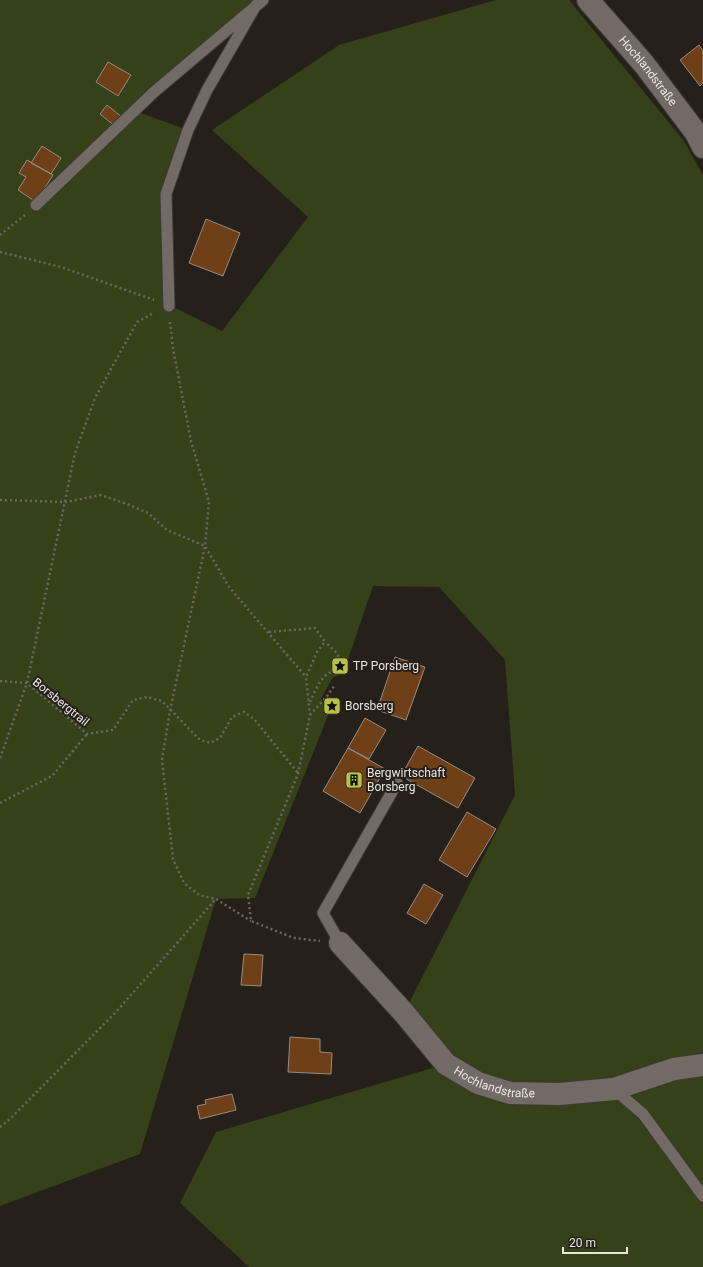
<svg xmlns="http://www.w3.org/2000/svg" width="703" height="1267" font-family="Roboto,sans-serif">
  <rect width="100%" height="100%" fill="#26201b"/>
  <path fill="#344119" d="M 0,0 L 262,0 L 132,110 L 188,130 L 166,194 L 169,305 L 222,331 L 308,217 L 212,130 L 339,45 L 496,0 L 569,0 L 684,141 L 703,175 L 703,1267 L 249,1267 L 180,1203 L 216,1132 L 446,1064 L 404,1013 L 515,795 L 505,660 L 439,587 L 373,586 L 343,674 L 333,677 L 321,699 L 329,713 L 255,898 L 216,899 L 140,1154 L 0,1206 Z"/>
  <path fill="#6f4017" stroke="#948c86" d="M 699,45 L 703,51 L 703,83 L 700,86 L 680,60 Z
    M 108,62 L 131,75 L 118,96 L 96,82 Z
    M 107,105 L 123,118 L 116,127 L 100,114 Z
    M 42,146 L 61,158 L 51,174 L 31,163 Z
    M 27,160 L 53,175 L 36,202 L 18,190 L 26,177 L 19,173 Z
    M 206,219 L 240,233 L 223,276 L 189,263 Z
    M 395,657 L 425,667 L 406,720 L 377,710 Z
    M 365,718 L 386,730 L 369,759 L 348,748 Z
    M 418,746 L 475,778 L 458,808 L 401,776 Z
    M 348,748 L 385,769 L 360,813 L 323,791 Z
    M 467,812 L 496,829 L 467,877 L 439,860 Z
    M 424,884 L 443,895 L 426,924 L 407,913 Z
    M 244,954 L 263,955 L 261,986 L 241,985 Z
    M 290,1037 L 320,1039 L 320,1052 L 332,1053 L 331,1074 L 288,1072 Z
    M 232,1094 L 236,1110 L 200,1119 L 197,1106 L 206,1104 L 205,1100 Z"/>
  <g fill="none" stroke-linecap="round" stroke-linejoin="round">
    <defs>
      <path id="service" d="M 36,205 L 154,92 L 263,0
        M 169,306 L 166,194 L 188,130 L 207,90 L 256,5
        M 340,943 L 323,913 L 397,783
        M 614,1089 L 643,1114 L 703,1196"/>
      <g id="minor">
        <path id="s1" d="M 340,943 L 404,1013 L 446,1064 L 478,1083 L 510,1093 L 559,1094 L 614,1089 L 674,1069 L 703,1065"/>
      </g>
      <g id="tertiary">
        <path id="s2" d="M 588,0 L 644,64 L 696,133 L 703,147"/>
      </g>
    </defs>
    <use href="#service" stroke="#3f3a36" stroke-width="13"/>
    <use href="#minor" stroke="#3f3a36" stroke-width="24"/>
    <use href="#tertiary" stroke="#3f3a36" stroke-width="24"/>
    <path stroke="#6c6762" stroke-width="2.5" stroke-dasharray="2 3" stroke-linecap="butt" d="M 0,235 L 25,215
      M 0,252 L 61,267 L 154,300
      M 170,322 L 173,349 L 191,441 L 209,502 L 205,546 L 170,711 L 162,760 L 173,859 L 184,883 L 199,895 L 216,899 L 251,921
      M 0,500 L 66,502 L 101,495 L 127,504 L 148,513 L 167,530 L 205,546 L 229,587 L 306,677
      M 269,632 L 315,628 L 325,642 L 317,652 L 306,677 L 310,715 L 298,774 L 248,895 L 251,921 L 294,938 L 320,941
      M 0,681 L 27,683 L 87,734 L 113,730 L 133,700 L 147,697 L 162,701 L 200,740 L 210,743 L 220,738 L 232,717 L 244,712 L 254,719 L 298,773
      M 310,702 C 317,687 323,669 342,670 L 345,667 L 335,651 L 325,642
      M 310,715 L 328,695 L 334,686
      M 0,758 L 27,683 L 75,453 L 95,398 L 137,322 L 154,313
      M 0,803 L 52,776 L 87,734
      M 0,1127 L 10,1119 L 115,1013 L 215,900"/>
    <use href="#service" stroke="#726b65" stroke-width="11"/>
    <use href="#minor" stroke="#726b65" stroke-width="22"/>
    <use href="#tertiary" stroke="#726b65" stroke-width="22"/>
  </g>
  <defs>
    <symbol id="sight-square" viewBox="-11 -11 22 22"><rect x="-9" y="-9" width="18" height="18" rx="4" fill="#b7c147" stroke="#26201b"/><path d="M0-6L1.8-2.2L6-1.7L2.9 1.2L3.7 5.4L0 3.3L-3.7 5.4L-2.9 1.2L-6-1.7L-1.8-2.2Z" fill="#111"/></symbol>
    <symbol id="building-square" viewBox="-11 -11 22 22"><rect x="-9" y="-9" width="18" height="18" rx="4" fill="#b7c147" stroke="#26201b"/><path d="M-4-6H4V6H1V3H-1V6H-4ZM-2.5-4.3h1.7v1.8h-1.7ZM.8-4.3h1.7v1.8H.8ZM-2.5-1h1.7V.8h-1.7ZM.8-1h1.7V.8H.8Z" fill="#111"/></symbol>
  </defs>
  <g fill-rule="evenodd">
    <use href="#sight-square" x="330" y="656" width="20" height="20"/>
    <use href="#sight-square" x="322" y="696" width="20" height="20"/>
    <use href="#building-square" x="344" y="770" width="20" height="20"/>
  </g>
  <g text-anchor="middle" stroke-width="4" stroke-linejoin="round" paint-order="stroke">
    <g font-size="12" fill="#e9e5e1" stroke="#26201b">
      <text dy="4" stroke="none"><textPath href="#s2" startOffset="93">Hochlandstraße</textPath></text>
      <text transform="translate(61 702) rotate(39)" y="4">Borsbergtrail</text>
      <text dy="4" stroke="none"><textPath href="#s1" startOffset="214">Hochlandstraße</textPath></text>
    </g>
    <g font-size="12" fill="#e9e5e1" stroke="#26201b" text-anchor="start">
      <text x="353" y="670">TP Porsberg</text>
      <text x="345" y="710">Borsberg</text>
      <text x="367" y="777">Bergwirtschaft<tspan x="367" dy="14">Borsberg</tspan></text>
    </g>
  </g>
  <path d="M563 1247v6h64v-6" fill="none" stroke="#e9e5e1" stroke-width="2"/>
  <text x="569" y="1247" font-size="12" fill="#e9e5e1" stroke="#26201b" stroke-width="3" paint-order="stroke">20 m</text>
</svg>
